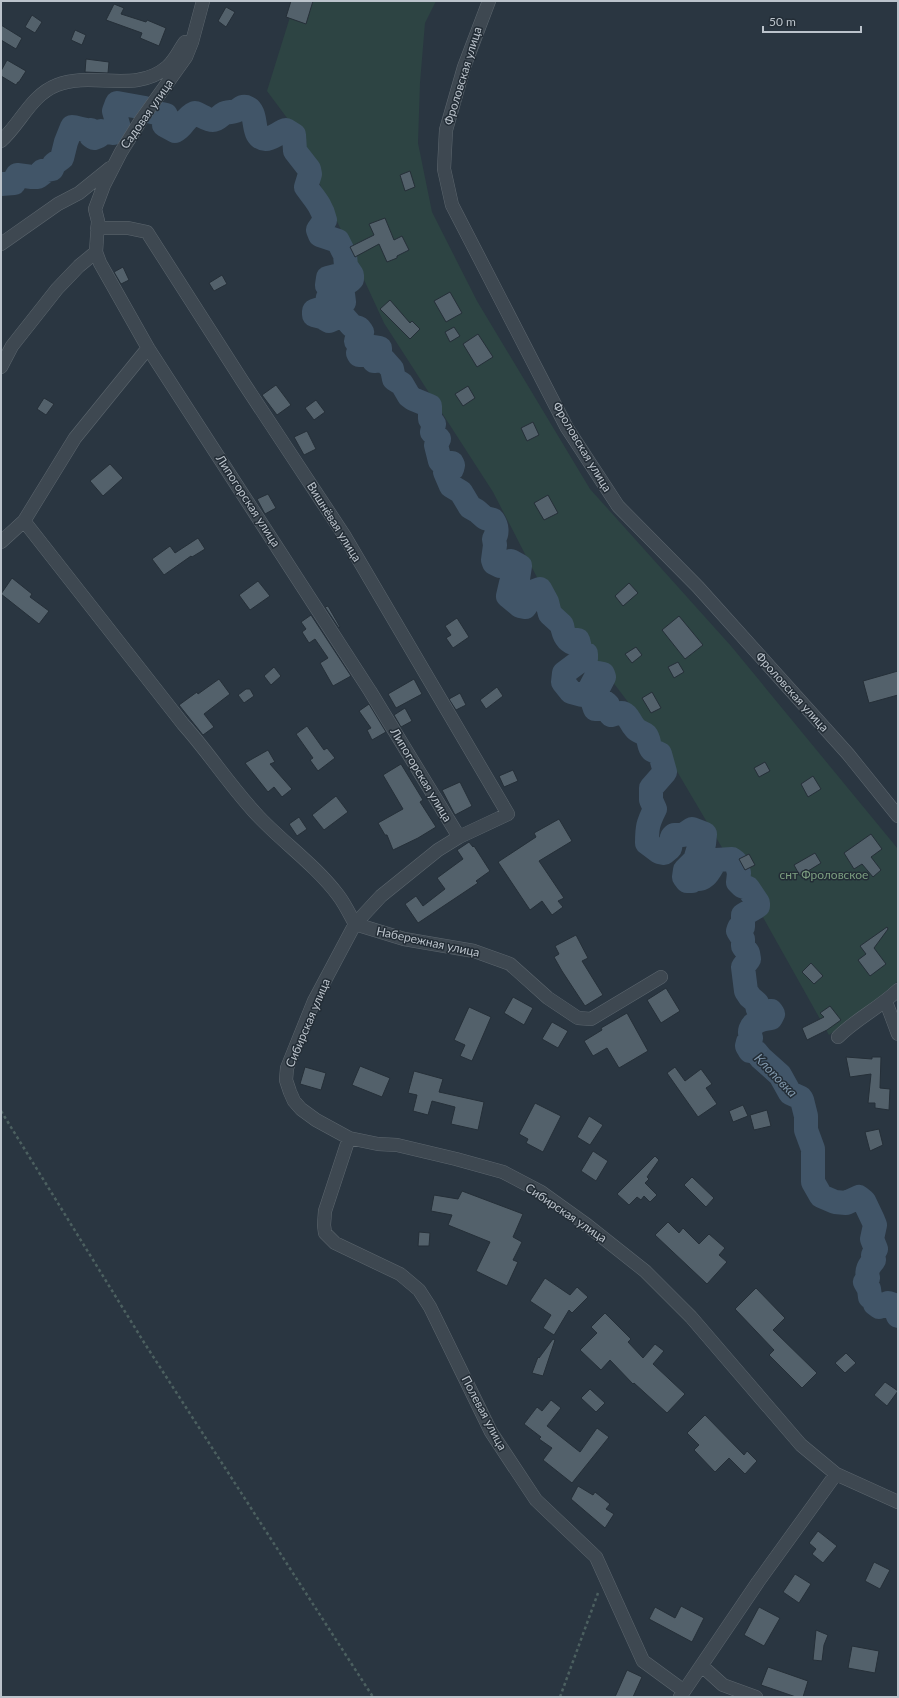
<svg xmlns="http://www.w3.org/2000/svg" width="899" height="1698" font-family="Lato,sans-serif">
  <rect width="100%" height="100%" fill="#2a3641"/>
  <path fill="#2d4443" d="M 295,1 L 436,1 L 425,23 L 420,83 L 418,143 L 432,212 L 477,301 L 590,489 L 731,646 L 898,849 L 898,981 L 881,996 L 829,1035 L 760,912 L 665,751 L 544,591 L 493,492 L 384,323 L 293,126 L 267,91 Z"/>
  <g fill="none" stroke-linecap="round" stroke-linejoin="round">
    <path stroke="#415568" stroke-width="24" d="M 152,112 L 166,115 L 164,125 L 175,131 C 184,127 185,117 195,113 C 201,115 207,120 213,120 C 217,120 220,116 223,114 C 228,111 234,113 238,110 C 241,108 242,106 246,107 C 260,112 249,138 266,139 C 271,139 280,132 286,130 L 294,135 L 295,151 L 309,169 L 310,174 L 306,187 C 314,198 322,206 325,220 L 318,230 L 320,235 L 338,241 L 345,255 L 346,266 L 352,275 L 352,279 L 350,281 L 336,276 L 328,278 L 327,285 L 343,294 L 344,302 L 341,304 C 336,302 334,297 328,297 L 326,307 L 314,311 L 314,315 L 322,317 L 329,321 L 338,317 L 344,317 L 352,326 L 359,328 L 362,332 L 356,341 L 363,349 L 358,353 L 359,355 L 363,355 L 374,347 L 380,348 L 380,353 L 374,358 L 374,361 L 384,360 L 392,369 L 394,379 L 402,384 L 409,396 L 413,399 L 430,406 L 430,419 L 434,424 L 432,432 L 439,439 L 436,445 L 440,461 L 442,463 L 452,463 L 453,465 L 452,469 L 447,469 L 445,472 L 451,486 L 461,492 L 470,507 L 477,511 L 485,518 L 493,520 C 497,526 498,533 494,539 L 495,545 L 493,560 L 494,563 L 500,566 L 511,561 L 520,566 L 518,579 L 511,583 L 508,596 L 520,606 L 525,607 L 529,601 L 532,592 L 540,589 L 547,602 L 550,614 L 562,625 C 563,632 565,640 573,643 L 575,640 L 578,640 L 581,652 L 586,654 L 586,659 L 580,661 L 564,673 L 563,682 L 571,692 L 582,695 L 589,690 L 598,673 L 603,674 L 604,677 L 592,700 L 595,709 L 600,709 L 603,705 L 606,703 L 608,705 L 608,711 L 611,715 C 629,709 626,717 635,728 C 638,732 643,732 646,735 C 650,740 648,746 652,750 L 660,754 L 665,772 L 651,788 L 651,800 L 655,809 C 648,823 647,827 647,843 L 659,852 L 664,853 L 670,848 L 672,837 L 674,835 L 683,835 L 692,829 L 705,834 L 704,844 L 699,847 L 695,860 L 685,870 L 684,877 L 687,881 L 692,881 L 694,879 C 707,881 710,869 716,860 L 732,859 L 736,862 L 739,873 L 738,882 L 742,886 L 748,888 L 758,903 L 758,906 L 743,915 L 743,927 L 739,928 L 738,931 L 743,939 L 743,946 L 748,953 L 749,959 L 743,967 L 746,991 L 750,997 L 757,1003 C 757,1015 763,1012 771,1011 L 773,1014 L 771,1018 C 760,1019 746,1024 751,1038 L 748,1042 L 747,1046 L 750,1051 L 756,1052 L 761,1058 L 780,1075 L 790,1093 L 801,1098 L 802,1100 L 806,1116 L 806,1130 L 813,1149 L 813,1182 L 821,1196 L 835,1202 L 846,1203 L 859,1197 L 864,1201 L 873,1220 L 875,1225 L 872,1239 L 876,1249 L 873,1255 L 874,1260 C 869,1266 866,1270 868,1278 L 865,1282 L 869,1289 L 870,1297
      M 1,184 L 14,183 L 17,175 L 32,177 L 38,177 L 42,174 L 42,171 L 52,169 L 54,164 L 62,158 L 66,142 L 72,127 C 78,127 83,131 91,130 L 91,136 L 94,138 L 99,136 L 101,131 L 113,133 L 117,131 L 119,128 L 114,111 L 117,103 L 145,108
      M 875,1304 L 879,1307 L 888,1303 L 894,1305 L 898,1316"/>
  </g>
  <path fill="#53616b" stroke="#252f38" d="M 291,1 L 313,1 L 306,24 L 286,17 Z
    M 114,4 L 124,8 L 121,14 L 146,22 L 147,20 L 166,28 L 159,46 L 140,38 L 142,33 L 106,20 Z
    M 226,7 L 235,12 L 226,27 L 218,21 Z
    M 32,15 L 42,22 L 35,33 L 25,27 Z
    M 1,25 L 22,38 L 16,49 L 1,40 Z
    M 75,30 L 86,35 L 82,45 L 71,40 Z
    M 86,59 L 109,62 L 108,73 L 85,72 Z
    M 7,60 L 26,71 L 19,82 L 18,82 L 16,85 L 1,76 L 1,71 Z
    M 410,171 L 415,187 L 405,191 L 400,175 Z
    M 385,218 L 394,240 L 402,236 L 409,250 L 397,256 L 397,258 L 387,262 L 379,244 L 355,257 L 350,247 L 374,235 L 369,224 Z
    M 123,267 L 129,280 L 121,284 L 114,272 Z
    M 222,275 L 227,284 L 214,291 L 209,283 Z
    M 450,292 L 462,313 L 446,322 L 434,301 Z
    M 390,300 L 410,323 L 412,321 L 420,329 L 410,339 L 380,309 Z
    M 454,327 L 460,336 L 450,342 L 445,332 Z
    M 478,334 L 493,357 L 477,367 L 463,344 Z
    M 276,385 L 291,405 L 277,415 L 262,395 Z
    M 468,386 L 475,398 L 463,406 L 455,394 Z
    M 44,398 L 54,404 L 46,415 L 37,409 Z
    M 316,400 L 325,412 L 314,420 L 305,408 Z
    M 533,422 L 539,435 L 527,441 L 521,428 Z
    M 307,431 L 316,449 L 304,455 L 294,437 Z
    M 110,464 L 123,478 L 103,496 L 90,481 Z
    M 268,494 L 276,508 L 265,514 L 257,499 Z
    M 548,495 L 558,513 L 544,520 L 534,503 Z
    M 198,538 L 205,549 L 192,557 L 191,556 L 164,575 L 152,559 L 170,546 L 175,553 Z
    M 12,578 L 32,594 L 30,597 L 49,611 L 39,624 L 1,594 Z
    M 258,581 L 270,596 L 250,610 L 239,595 Z
    M 629,583 L 638,593 L 623,606 L 615,596 Z
    M 328,606 L 340,627 L 339,628 L 325,607 Z
    M 311,615 L 351,676 L 333,686 L 320,663 L 328,658 L 315,639 L 309,643 L 302,632 L 306,629 L 301,622 Z
    M 679,616 L 703,645 L 685,659 L 662,630 Z
    M 457,618 L 469,637 L 453,648 L 446,638 L 451,635 L 445,626 Z
    M 636,647 L 642,655 L 632,663 L 625,654 Z
    M 678,662 L 684,672 L 674,678 L 668,667 Z
    M 274,667 L 281,676 L 271,685 L 264,676 Z
    M 898,671 L 898,695 L 869,703 L 863,681 Z
    M 219,679 L 230,694 L 204,714 L 214,727 L 203,735 L 179,705 L 197,692 L 198,694 Z
    M 414,679 L 422,694 L 396,708 L 388,694 Z
    M 497,687 L 503,696 L 486,709 L 480,700 Z
    M 246,689 L 250,689 L 254,696 L 244,703 L 238,695 Z
    M 652,692 L 661,708 L 651,713 L 642,698 Z
    M 460,693 L 466,705 L 456,710 L 449,699 Z
    M 369,704 L 386,732 L 372,740 L 367,730 L 371,728 L 359,711 Z
    M 405,708 L 412,721 L 401,727 L 394,715 Z
    M 307,726 L 324,750 L 327,748 L 335,758 L 318,771 L 310,760 L 313,758 L 296,734 Z
    M 268,750 L 275,762 L 270,764 L 292,789 L 282,797 L 274,787 L 268,792 L 245,763 Z
    M 765,762 L 770,771 L 759,777 L 754,768 Z
    M 401,764 L 423,800 L 420,802 L 436,827 L 418,838 L 393,850 L 387,835 L 385,835 L 378,823 L 403,809 L 383,775 Z
    M 513,770 L 518,781 L 504,787 L 499,776 Z
    M 813,776 L 821,789 L 808,797 L 801,784 Z
    M 460,782 L 472,806 L 455,815 L 442,790 Z
    M 336,796 L 348,812 L 324,830 L 312,815 Z
    M 299,817 L 307,829 L 297,836 L 289,824 Z
    M 559,819 L 572,841 L 539,861 L 564,898 L 558,901 L 563,907 L 552,915 L 542,901 L 530,910 L 498,862 L 536,837 L 534,833 Z
    M 871,834 L 882,849 L 871,857 L 881,870 L 873,877 L 862,864 L 854,869 L 844,853 Z
    M 469,842 L 473,847 L 474,846 L 490,871 L 476,881 L 478,883 L 418,923 L 405,904 L 416,896 L 423,906 L 445,889 L 437,878 L 463,859 L 457,850 Z
    M 815,853 L 821,863 L 800,876 L 794,865 Z
    M 749,854 L 755,865 L 745,870 L 739,859 Z
    M 887,927 L 888,929 L 874,948 L 886,964 L 870,976 L 858,960 L 866,954 L 860,946 Z
    M 576,935 L 588,958 L 582,961 L 603,995 L 585,1006 L 562,971 L 554,957 L 559,954 L 555,946 Z
    M 811,963 L 823,976 L 814,984 L 802,972 Z
    M 666,988 L 680,1011 L 661,1023 L 647,1000 Z
    M 513,997 L 533,1008 L 524,1025 L 504,1013 Z
    M 830,1006 L 841,1020 L 827,1030 L 807,1040 L 802,1028 L 824,1017 L 820,1013 Z
    M 469,1007 L 491,1017 L 472,1061 L 460,1056 L 465,1045 L 454,1040 Z
    M 627,1013 L 648,1051 L 619,1068 L 607,1048 L 593,1056 L 584,1041 L 602,1030 L 601,1028 Z
    M 552,1022 L 568,1031 L 558,1048 L 542,1039 Z
    M 846,1057 L 872,1059 L 872,1057 L 881,1057 L 880,1088 L 890,1089 L 889,1110 L 875,1108 L 875,1103 L 868,1103 L 871,1074 L 850,1077 Z
    M 360,1066 L 390,1078 L 382,1097 L 352,1085 Z
    M 305,1067 L 326,1073 L 321,1090 L 300,1084 Z
    M 675,1067 L 685,1081 L 701,1069 L 712,1084 L 706,1088 L 717,1104 L 698,1117 L 667,1073 Z
    M 414,1071 L 443,1079 L 439,1092 L 484,1102 L 478,1130 L 451,1124 L 455,1107 L 432,1101 L 428,1115 L 413,1111 L 417,1095 L 408,1093 Z
    M 535,1103 L 561,1116 L 543,1152 L 526,1143 L 528,1139 L 519,1134 Z
    M 743,1105 L 748,1116 L 733,1122 L 729,1111 Z
    M 767,1110 L 771,1126 L 754,1130 L 750,1115 Z
    M 589,1116 L 603,1125 L 590,1145 L 577,1137 Z
    M 879,1129 L 883,1145 L 870,1151 L 865,1132 Z
    M 593,1151 L 608,1161 L 596,1181 L 581,1171 Z
    M 655,1156 L 659,1160 L 647,1177 L 649,1179 L 645,1183 L 657,1195 L 650,1202 L 644,1196 L 641,1200 L 637,1197 L 629,1205 L 617,1194 Z
    M 692,1177 L 714,1198 L 706,1207 L 684,1185 Z
    M 462,1191 L 523,1214 L 513,1237 L 522,1242 L 513,1260 L 518,1262 L 507,1286 L 476,1271 L 490,1242 L 448,1225 L 452,1215 L 431,1211 L 434,1195 L 458,1199 Z
    M 668,1222 L 679,1233 L 683,1228 L 699,1244 L 709,1234 L 725,1248 L 719,1255 L 727,1262 L 707,1284 L 655,1235 Z
    M 419,1232 L 430,1233 L 429,1246 L 418,1246 Z
    M 545,1278 L 570,1295 L 577,1287 L 588,1297 L 572,1313 L 569,1310 L 554,1335 L 543,1328 L 551,1315 L 530,1301 Z
    M 756,1288 L 785,1318 L 773,1330 L 817,1373 L 802,1388 L 769,1355 L 774,1350 L 735,1309 Z
    M 605,1313 L 631,1339 L 628,1342 L 643,1358 L 655,1344 L 664,1351 L 653,1364 L 685,1394 L 667,1413 L 634,1383 L 633,1384 L 610,1360 L 601,1370 L 580,1350 L 597,1333 L 591,1327 Z
    M 553,1339 L 555,1340 L 543,1376 L 532,1373 L 538,1357 L 539,1358 Z
    M 846,1353 L 856,1363 L 845,1373 L 835,1363 Z
    M 885,1382 L 898,1391 L 887,1406 L 874,1395 Z
    M 590,1389 L 605,1403 L 596,1412 L 581,1398 Z
    M 551,1400 L 561,1408 L 547,1426 L 580,1452 L 597,1428 L 609,1437 L 572,1483 L 543,1460 L 552,1448 L 539,1439 L 541,1437 L 524,1424 L 537,1407 L 542,1411 Z
    M 705,1415 L 744,1455 L 747,1451 L 757,1461 L 745,1474 L 729,1458 L 715,1472 L 694,1450 L 699,1445 L 687,1433 Z
    M 578,1486 L 593,1495 L 595,1492 L 610,1504 L 606,1509 L 614,1514 L 605,1528 L 571,1499 Z
    M 818,1531 L 837,1546 L 823,1563 L 812,1554 L 816,1549 L 809,1543 Z
    M 874,1562 L 890,1570 L 880,1589 L 865,1581 Z
    M 795,1574 L 811,1584 L 799,1603 L 783,1592 Z
    M 681,1606 L 704,1618 L 692,1642 L 649,1619 L 655,1607 L 675,1618 Z
    M 759,1607 L 780,1618 L 764,1646 L 744,1635 Z
    M 816,1630 L 828,1635 L 824,1645 L 822,1661 L 813,1660 Z
    M 852,1646 L 879,1651 L 875,1673 L 848,1668 Z
    M 768,1667 L 808,1681 L 803,1697 L 796,1697 L 761,1685 Z
    M 627,1670 L 642,1677 L 633,1697 L 615,1697 Z"/>
  <g fill="none" stroke-linecap="round" stroke-linejoin="round">
    <defs>
      <path id="minor" d="M 203,1 L 192,42 L 186,57 L 141,120 L 121,152 L 104,185 L 95,209 L 98,221 L 96,252 L 100,263 L 148,348 L 370,691 L 459,837
        M 489,1 L 464,67 L 446,130 L 444,169 L 452,205 L 567,428 L 618,506 L 698,587 L 848,754 L 898,816
        M 1,141 C 21,123 31,95 57,85 C 92,71 136,94 167,67 C 175,60 179,50 185,42
        M 97,228 L 128,228 L 147,232 L 243,382 L 344,535 L 508,814 L 459,837 L 438,850 L 381,896 L 355,924 L 314,1001 L 291,1058 L 287,1068 L 286,1080 L 290,1092 L 294,1101 L 301,1109 L 316,1120 L 349,1138 L 378,1144 L 397,1145 L 456,1159 L 503,1172 L 541,1192 L 587,1225 L 645,1271 L 691,1317 L 801,1445 L 836,1474 L 898,1502
        M 1,244 L 58,204 L 79,193 L 110,168
        M 1,367 L 12,346 L 57,289 L 79,266 L 96,252
        M 24,521 L 183,724 C 210,754 232,789 260,818 C 285,844 316,866 338,895 C 345,904 350,915 355,924
        M 1,542 L 24,521 L 75,438 L 148,348
        M 355,924 L 404,939 L 474,951 L 510,964 L 548,998 L 578,1018 L 591,1019 L 661,977
        M 886,1002 L 898,1034
        M 838,1037 C 856,1019 879,1008 898,990
        M 349,1138 L 325,1211 L 324,1225 L 325,1233 L 335,1243 L 400,1274 L 419,1290 L 430,1307 L 491,1432 L 536,1500 L 596,1557 L 643,1661 L 684,1691
        M 702,1666 L 723,1685 L 756,1697
        M 680,1697 L 758,1582 L 836,1474"/>
    </defs>
    <use href="#minor" stroke="#5c666e" stroke-width="14"/>
    <path stroke="#4c6060" stroke-width="2.5" stroke-dasharray="3 3" stroke-linecap="butt" d="M 1,1111 L 145,1344 L 373,1697
      M 560,1697 L 598,1593"/>
    <use href="#minor" stroke="#3e4851" stroke-width="13"/>
  </g>
  <g text-anchor="middle" stroke-width="3" stroke-linejoin="round" paint-order="stroke">
    <g font-size="12" fill="#bbc3cb" stroke="#232d36">
      <text transform="translate(463 76) rotate(-73)" y="4">Фроловская улица</text>
      <text transform="translate(147 114) rotate(-55)" y="4">Садовая улица</text>
      <text transform="translate(582 447) rotate(59)" y="4">Фроловская улица</text>
      <text transform="translate(248 501) rotate(57)" y="4">Липогорская улица</text>
      <text transform="translate(334 522) rotate(58)" y="4">Вишнёвая улица</text>
      <text transform="translate(792 692) rotate(48)" y="4">Фроловская улица</text>
      <text transform="translate(421 775) rotate(59)" y="4">Липогорская улица</text>
      <text transform="translate(428 942) rotate(12)" y="4">Набережная улица</text>
      <text transform="translate(308 1023) rotate(-67)" y="4">Сибирская улица</text>
      <text transform="translate(566 1213) rotate(34)" y="4">Сибирская улица</text>
      <text transform="translate(484 1413) rotate(62)" y="4">Полевая улица</text>
    </g>
    <g font-size="12" fill="#7c9e80" stroke="#232d36">
      <text x="824" y="879">снт Фроловское</text>
    </g>
    <g font-size="13" font-style="italic" fill="#7f96aa" stroke="#232d36">
      <text transform="translate(776 1075) rotate(46)" y="5">Клоповка</text>
    </g>
  </g>
  <rect width="899" height="1698" fill="none" stroke="#bbc3cb" stroke-width="4"/>
  <path d="M763 26v6h98v-6" fill="none" stroke="#bbc3cb" stroke-width="2"/>
  <text x="769" y="26" font-size="12" fill="#bbc3cb" stroke="#232d36" stroke-width="3" paint-order="stroke">50 m</text>
</svg>
